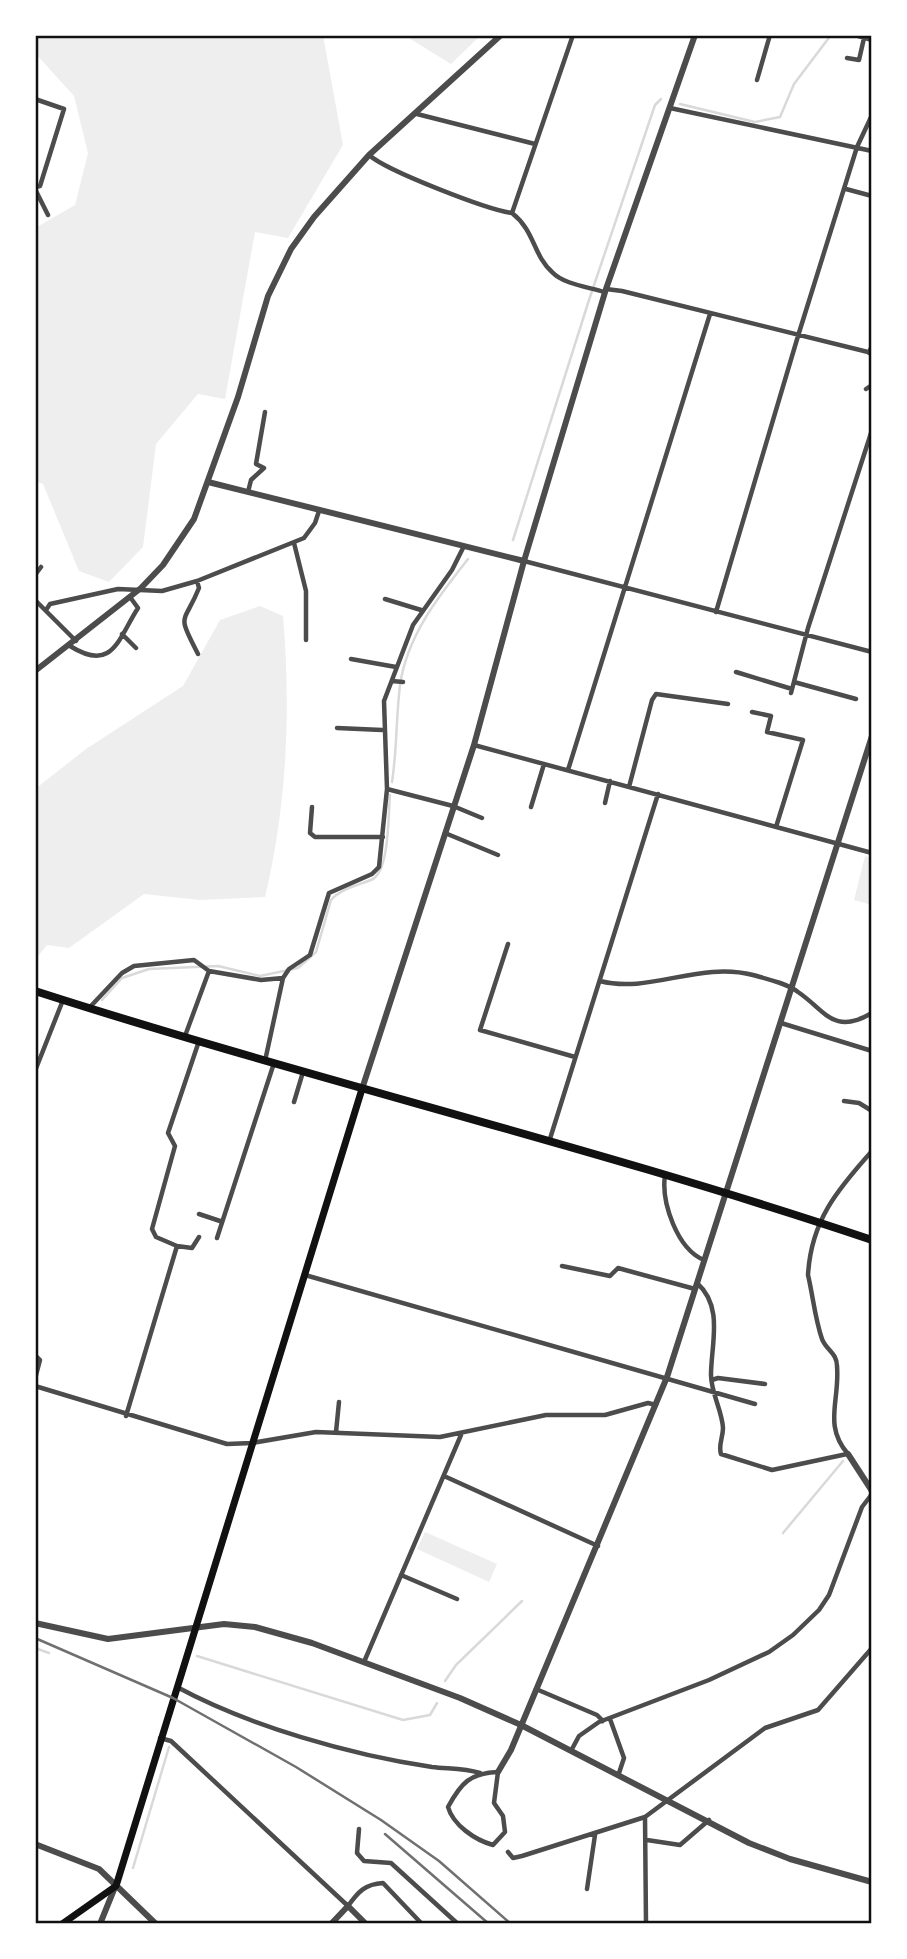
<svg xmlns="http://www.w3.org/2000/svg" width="907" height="1959" font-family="Barlow,sans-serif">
  <rect width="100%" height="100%" fill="#fff"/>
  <path fill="#eee" d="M 35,35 L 323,35 L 343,145 L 288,238 L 255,232 L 225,399 L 198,394 L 156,444 L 143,547 L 109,582 L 79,571 L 43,484 L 35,481 L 35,228 L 75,205 L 88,153 L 74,96 L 35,53 Z
    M 404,35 L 481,35 L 451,64 Z
    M 260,606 L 283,616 C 291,710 287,805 265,897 L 200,900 L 144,894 L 69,948 L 47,945 L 35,960 L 35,789 L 86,749 L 183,686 L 220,620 Z
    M 865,856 L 872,858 L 872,905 L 854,900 Z
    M 425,1532 L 497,1564 L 489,1582 L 417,1549 Z"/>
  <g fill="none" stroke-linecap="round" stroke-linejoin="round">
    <path stroke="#d9d9d9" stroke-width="2.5" d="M 680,104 L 755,122 L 780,117 L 794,84 L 831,35
      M 513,540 L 589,300 L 655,105 L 661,99
      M 392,782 C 397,750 396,718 400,685 C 407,636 438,597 468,559
      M 102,1000 L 122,978 L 149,969 L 218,966 L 260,976 L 298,968 L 316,952 L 331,900 C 340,889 358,885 371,880 C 390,872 388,815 390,795
      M 783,1533 L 843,1461
      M 35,1648 L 49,1653
      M 197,1656 L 403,1720 L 430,1715 L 437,1703
      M 445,1681 L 456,1665 L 522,1601
      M 133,1868 L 169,1747"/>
    <path stroke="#4c4c4c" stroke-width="4.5" d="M 855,35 L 872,40
      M 847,58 L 859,60 L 864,38
      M 757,80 L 770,35
      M 35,99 L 64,109 L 40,186 L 35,187
      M 670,108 L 872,151
      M 417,114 L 535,144
      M 369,155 C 387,171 488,210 512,213 L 573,35
      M 35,189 L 48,215
      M 846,189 L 872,196
      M 512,213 C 535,231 533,255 552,272 C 563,284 588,287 604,292 L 606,289 L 622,291 L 872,353
      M 869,353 L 872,345
      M 866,389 L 872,385
      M 248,492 L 251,480 L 264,468 L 256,464 L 265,412
      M 294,543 L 306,591 L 306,640
      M 524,561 L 872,652
      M 35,575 L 41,567
      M 197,581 L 199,588 C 184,625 176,612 198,654
      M 385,599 L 421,610
      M 35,600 L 76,641
      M 46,610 L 50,604 L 118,589 L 162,591 L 197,581 L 304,538 L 315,523 L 319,511
      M 716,612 L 798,336 L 857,147 L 872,115
      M 122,634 L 136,648
      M 70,646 C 113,673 118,639 138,608 L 130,597
      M 351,659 L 396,667
      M 736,672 L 792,689
      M 392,681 L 403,682
      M 794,682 L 856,699
      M 791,693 L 808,628 L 872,430
      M 752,712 L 771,716 L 767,732 L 803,740 L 776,827
      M 337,728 L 382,730
      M 474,745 L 872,853
      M 568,770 L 710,314
      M 629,787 L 652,700 L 656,694 L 728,704
      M 387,789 L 453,806 L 482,818
      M 605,803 L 610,781
      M 312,807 L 310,833 L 315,837 L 383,837
      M 531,807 L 544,764
      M 445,833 L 498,855
      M 508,944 L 480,1030 L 575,1057
      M 600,981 C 650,994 699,961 753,975 C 767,979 786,983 798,992 C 825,1010 833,1036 872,1013
      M 90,1007 L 122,973 L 134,966 L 194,960 L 209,971 L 261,980 L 283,978 L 289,969 L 310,955 L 329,893 L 372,874 L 379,867 L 387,789 L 384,701 L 413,625 L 452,570 L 463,548
      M 781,1023 L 872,1051
      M 185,1036 L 209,971
      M 265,1061 L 283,978
      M 35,1071 L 63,1000
      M 844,1101 L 859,1103 L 872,1111
      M 294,1102 L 303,1072
      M 549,1142 L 658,794
      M 665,1175 C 661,1202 677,1249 704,1260
      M 199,1214 L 220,1221
      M 217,1238 L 274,1063
      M 177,1246 L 192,1248 L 199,1237
      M 562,1266 L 610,1276 L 618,1268 L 695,1289
      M 305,1275 L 755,1404
      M 697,1283 C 724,1307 711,1344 711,1375 C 711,1393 722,1410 723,1428 C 723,1438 718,1445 721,1454 L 772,1470 L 847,1454
      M 35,1355 L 40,1360 L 35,1379
      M 712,1380 L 718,1378 L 765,1384
      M 35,1386 L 227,1444 L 252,1443 L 316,1432 L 440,1437 L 546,1415 L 605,1415 L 648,1403 L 656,1405
      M 126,1416 L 177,1246 L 156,1237 L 152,1229 L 175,1146 L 168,1133 L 199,1041
      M 336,1432 L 339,1402
      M 848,1454 C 823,1425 840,1401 837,1366 C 837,1353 826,1350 822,1339 C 815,1319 813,1296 808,1275 C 811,1221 837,1190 872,1151
      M 444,1476 L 598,1546
      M 401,1575 L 457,1599
      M 364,1662 L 461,1435
      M 177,1687 C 249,1726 351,1755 432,1767 C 448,1769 463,1768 480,1773
      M 536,1689 L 597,1715 L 603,1721
      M 610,1719 L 624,1758 L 619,1773
      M 160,1738 L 171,1741 L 348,1906 C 358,1892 365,1884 383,1883 L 422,1924
      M 572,1749 L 579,1736 L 599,1722 L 709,1680 L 769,1652 L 793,1635 L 819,1610 L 829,1595 L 862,1507 L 872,1494
      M 498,1772 L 494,1803 L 503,1816 L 505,1832 L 493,1845 C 475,1840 453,1825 448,1807 C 461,1783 470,1773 498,1772 Z
      M 645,1817 L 646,1924
      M 359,1829 L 357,1853 L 364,1861 L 391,1863 L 458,1924
      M 647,1840 L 680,1845 L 709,1820
      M 508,1852 L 513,1858 L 522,1856 L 645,1817 L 765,1728 L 818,1710 L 872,1648
      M 587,1889 L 595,1835"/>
    <path stroke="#4c4c4c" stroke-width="6" d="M 208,482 L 524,561
      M 35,671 L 141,588 L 163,565 L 194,519 L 238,397 L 268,296 L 291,249 L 314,217 L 369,155 L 501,35
      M 362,1089 L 474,745 L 524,561 L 606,289 L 695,35
      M 848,1454 L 872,1491
      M 35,1623 L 108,1639 L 224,1624 L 255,1627 L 312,1643 L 460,1698 L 521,1725 L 749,1843 L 790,1859 L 872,1882
      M 498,1772 L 511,1750 L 667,1377 L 872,736
      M 35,1844 L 99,1869 L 156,1924
      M 100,1924 L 115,1887
      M 331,1924 L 348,1906 L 366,1924"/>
    <path stroke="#111" stroke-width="7" d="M 62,1924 L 116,1886 L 362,1089"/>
    <path stroke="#111" stroke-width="8" d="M 35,991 C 312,1080 596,1147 872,1240"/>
    <path stroke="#707070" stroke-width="2.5" d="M 35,1638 L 173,1698 L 296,1767 L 381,1820 L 439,1861 L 511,1924
      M 385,1834 L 489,1924"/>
  </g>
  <rect width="907" height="1959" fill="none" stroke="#ffffff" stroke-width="74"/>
  <rect x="37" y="37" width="833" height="1885" fill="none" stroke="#111" stroke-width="2.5"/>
</svg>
